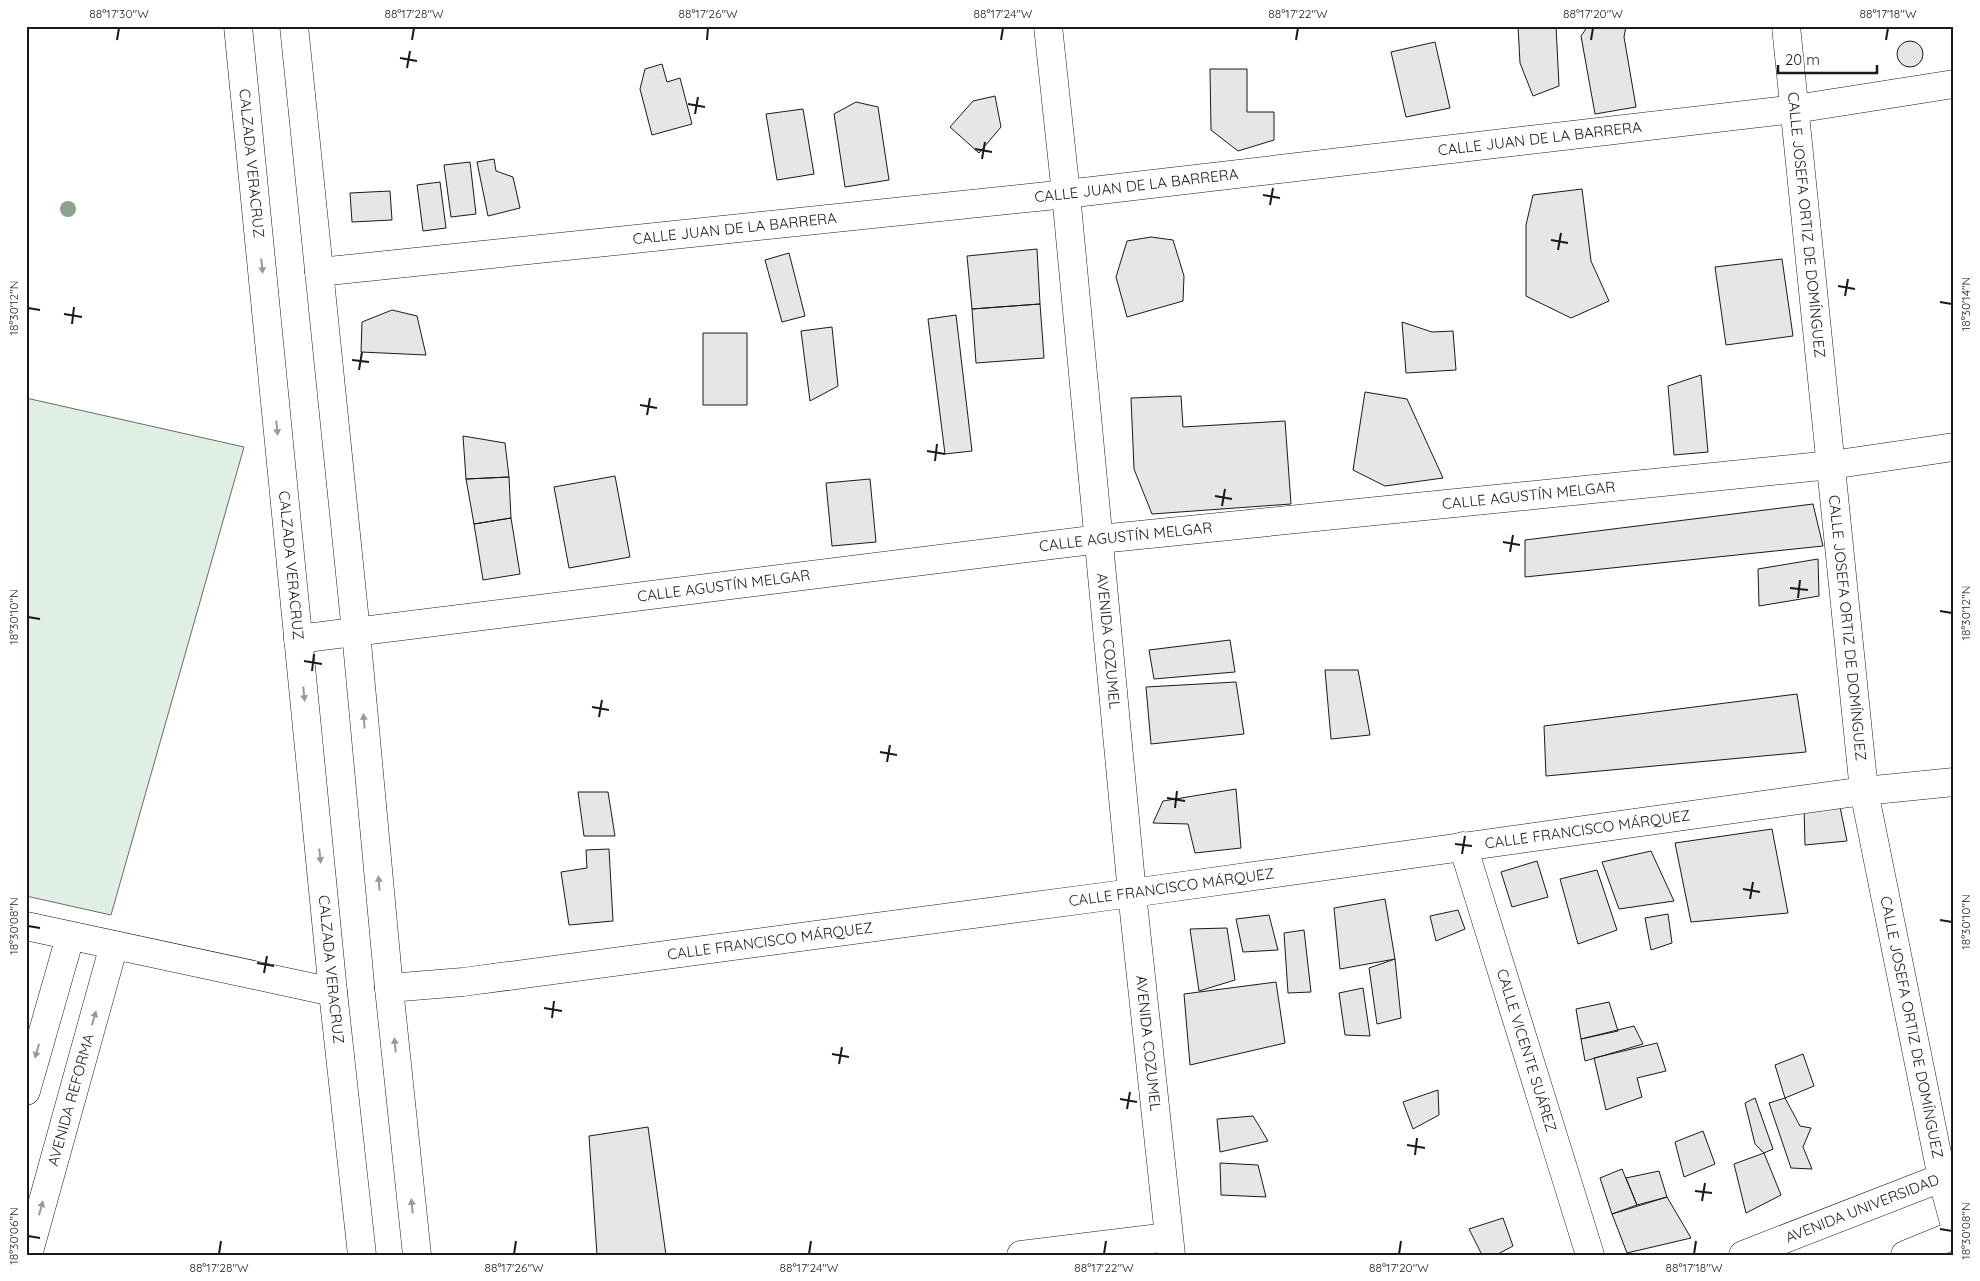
<svg xmlns="http://www.w3.org/2000/svg" width="1980" height="1281" font-family="Quicksand,sans-serif">
  <rect width="100%" height="100%" fill="#fff"/>
  <path fill="#e0efe3" stroke="#6a6a6a" d="M 26,398 L 244,447 L 111,915 L 26,896 Z"/>
  <path fill="#e6e6e6" stroke="#1a1a1a" d="M 1518,26 L 1556,26 L 1559,86 L 1533,96 L 1520,63 Z
    M 1588,26 L 1626,26 L 1624,37 L 1636,107 L 1595,114 L 1581,36 Z
    M1897 54a13 13 0 1 1 26 0a13 13 0 1 1-26 0Z
    M 1435,42 L 1450,108 L 1406,117 L 1391,52 Z
    M 662,64 L 667,82 L 680,78 L 692,124 L 652,135 L 640,89 L 645,69 Z
    M 1210,69 L 1247,69 L 1247,112 L 1274,112 L 1274,140 L 1238,151 L 1211,130 Z
    M 995,96 L 1001,127 L 979,153 L 950,127 L 973,101 Z
    M 856,102 L 878,107 L 889,180 L 845,187 L 834,114 Z
    M 803,109 L 814,174 L 777,180 L 766,114 Z
    M 494,159 L 496,171 L 513,177 L 520,208 L 488,216 L 477,162 Z
    M 470,162 L 476,214 L 451,217 L 444,165 Z
    M 440,182 L 446,228 L 423,231 L 417,185 Z
    M 1582,189 L 1591,261 L 1609,301 L 1571,318 L 1526,296 L 1526,225 L 1533,195 Z
    M 390,191 L 392,220 L 352,222 L 350,193 Z
    M 1151,237 L 1173,240 L 1184,276 L 1183,301 L 1127,317 L 1116,277 L 1127,241 Z
    M 1037,249 L 1040,304 L 972,309 L 967,256 Z
    M 789,253 L 805,316 L 782,322 L 765,260 Z
    M 1782,259 L 1793,336 L 1726,345 L 1715,267 Z
    M 1040,304 L 1044,358 L 976,363 L 972,309 Z
    M 392,310 L 417,316 L 426,355 L 361,352 L 362,322 Z
    M 956,315 L 972,451 L 945,454 L 928,319 Z
    M 1402,322 L 1432,332 L 1453,331 L 1456,370 L 1406,373 Z
    M 832,327 L 838,386 L 810,401 L 801,331 Z
    M 703,333 L 747,333 L 747,405 L 703,405 Z
    M 1701,375 L 1708,452 L 1674,455 L 1668,386 Z
    M 1365,392 L 1407,399 L 1443,478 L 1385,486 L 1353,470 Z
    M 1181,396 L 1183,427 L 1285,421 L 1291,504 L 1152,514 L 1134,469 L 1131,398 Z
    M 463,436 L 505,443 L 509,477 L 466,479 Z
    M 615,476 L 630,557 L 569,568 L 554,487 Z
    M 509,477 L 511,518 L 474,524 L 466,479 Z
    M 870,479 L 876,542 L 832,546 L 826,483 Z
    M 1813,504 L 1823,546 L 1525,577 L 1525,540 Z
    M 511,518 L 520,574 L 483,580 L 474,524 Z
    M 1818,559 L 1819,596 L 1759,606 L 1758,569 Z
    M 1230,640 L 1235,672 L 1154,679 L 1149,650 Z
    M 1325,670 L 1358,670 L 1370,735 L 1331,739 Z
    M 1236,682 L 1244,734 L 1151,744 L 1146,687 Z
    M 1797,694 L 1806,752 L 1546,776 L 1544,726 Z
    M 1236,789 L 1241,848 L 1195,853 L 1188,824 L 1153,823 L 1163,801 Z
    M 578,792 L 608,792 L 615,836 L 584,836 Z
    M 1839,802 L 1847,841 L 1805,845 L 1804,808 Z
    M 1772,829 L 1788,913 L 1691,922 L 1675,843 Z
    M 609,849 L 613,921 L 569,925 L 561,872 L 587,868 L 586,850 Z
    M 1651,851 L 1674,901 L 1619,909 L 1602,862 Z
    M 1537,861 L 1548,897 L 1512,907 L 1501,872 Z
    M 1597,870 L 1617,930 L 1578,944 L 1560,879 Z
    M 1385,899 L 1395,959 L 1340,969 L 1334,908 Z
    M 1458,910 L 1465,929 L 1436,941 L 1430,916 Z
    M 1668,914 L 1672,943 L 1651,950 L 1645,918 Z
    M 1269,915 L 1278,950 L 1243,952 L 1236,919 Z
    M 1227,928 L 1235,980 L 1199,991 L 1190,929 Z
    M 1304,930 L 1311,992 L 1288,993 L 1284,933 Z
    M 1395,959 L 1401,1018 L 1377,1024 L 1369,968 Z
    M 1276,982 L 1285,1043 L 1190,1065 L 1184,994 Z
    M 1363,988 L 1370,1036 L 1345,1035 L 1339,993 Z
    M 1609,1002 L 1618,1031 L 1581,1039 L 1576,1009 Z
    M 1634,1026 L 1643,1044 L 1585,1061 L 1581,1039 Z
    M 1657,1043 L 1666,1071 L 1637,1078 L 1642,1097 L 1606,1110 L 1594,1058 Z
    M 1803,1054 L 1814,1086 L 1785,1098 L 1775,1065 Z
    M 1438,1090 L 1439,1115 L 1413,1129 L 1403,1102 Z
    M 1755,1098 L 1773,1149 L 1764,1153 L 1755,1144 L 1745,1103 Z
    M 1785,1098 L 1800,1126 L 1811,1128 L 1803,1147 L 1812,1169 L 1791,1168 L 1769,1103 Z
    M 1253,1116 L 1268,1141 L 1220,1152 L 1217,1119 Z
    M 648,1127 L 666,1255 L 597,1255 L 589,1136 Z
    M 1703,1131 L 1715,1164 L 1684,1177 L 1675,1142 Z
    M 1764,1153 L 1781,1195 L 1746,1213 L 1734,1164 Z
    M 1220,1163 L 1258,1165 L 1266,1197 L 1221,1195 Z
    M 1622,1169 L 1637,1205 L 1612,1214 L 1600,1178 Z
    M 1659,1171 L 1667,1197 L 1637,1205 L 1626,1178 Z
    M 1667,1197 L 1691,1238 L 1627,1253 L 1612,1214 Z
    M 1503,1218 L 1513,1246 L 1496,1255 L 1482,1255 L 1469,1229 Z"/>
  <g fill="none" stroke-linecap="round" stroke-linejoin="round">
    <defs>
      <g id="minor">
        <path id="s1" d="M 1048,26 L 1066,194 L 1132,893 L 1171,1255"/>
        <path id="s2" d="M 1786,26 L 1864,791 L 1942,1178 L 1954,1222"/>
        <path id="s3" d="M 319,272 L 1066,194 L 1795,109 L 1954,84"/>
        <path id="s4" d="M 298,639 L 1100,539 L 1831,465 L 1954,447"/>
        <path id="s5" d="M 1463,846 L 1590,1255"/>
        <path d="M 26,926 L 333,992"/>
        <path id="s6" d="M 389,988 L 463,982 L 1132,893 L 1864,791 L 1954,782"/>
        <path d="M 26,1091 L 70,937"/>
        <path id="s7" d="M 28,1255 L 114,945"/>
        <path d="M 1021,1255 L 1168,1237"/>
      </g>
      <g id="major">
        <path id="s8" d="M 238,26 L 333,992 L 362,1255"/>
        <path d="M 294,26 L 356,632 L 389,988 L 417,1255"/>
        <path id="s9" d="M 1743,1255 L 1954,1173"/>
        <path d="M 1905,1255 L 1954,1235"/>
      </g>
    </defs>
    <use href="#minor" stroke="#1a1a1a" stroke-width="29"/>
    <use href="#major" stroke="#1a1a1a" stroke-width="29"/>
    <use href="#minor" stroke="#fff" stroke-width="28"/>
    <use href="#major" stroke="#fff" stroke-width="28"/>
  </g>
  <circle fill="#8aa48f" cx="68" cy="209" r="8"/>
  <defs><path id="oneway-solid" d="M-6-.8H1V-3.2L6.5 0L1 3.2V.8H-6Z" transform="scale(1.25)"/></defs>
  <g fill="#989898">
    <use href="#oneway-solid" transform="translate(262 266) rotate(84)"/>
    <use href="#oneway-solid" transform="translate(277 428) rotate(84)"/>
    <use href="#oneway-solid" transform="translate(304 694) rotate(84)"/>
    <use href="#oneway-solid" transform="translate(364 721) rotate(-95)"/>
    <use href="#oneway-solid" transform="translate(320 856) rotate(84)"/>
    <use href="#oneway-solid" transform="translate(379 883) rotate(-95)"/>
    <use href="#oneway-solid" transform="translate(94 1018) rotate(-74)"/>
    <use href="#oneway-solid" transform="translate(395 1045) rotate(-96)"/>
    <use href="#oneway-solid" transform="translate(37 1051) rotate(106)"/>
    <use href="#oneway-solid" transform="translate(412 1206) rotate(-96)"/>
    <use href="#oneway-solid" transform="translate(41 1208) rotate(-74)"/>
  </g>
  <path fill="none" stroke="#1a1a1a" stroke-width="2" d="M 117,40 L 119,28M 412,40 L 414,28M 707,40 L 708,28M 1001,40 L 1003,28M 1296,40 L 1298,28M 1591,40 L 1593,28M 1886,40 L 1888,28M 400,58 L 417,61M 407,68 L 410,51M 688,104 L 705,107M 695,114 L 698,97M 975,149 L 992,152M 982,159 L 985,142M 1263,195 L 1280,198M 1270,205 L 1273,188M 1551,240 L 1568,243M 1558,250 L 1561,233M 1838,286 L 1855,289M 1845,296 L 1848,279M 1940,302 L 1952,304M 28,308 L 40,310M 64,314 L 82,317M 72,324 L 74,307M 352,360 L 369,362M 359,370 L 362,352M 640,405 L 657,408M 647,415 L 650,398M 927,451 L 945,454M 935,461 L 937,444M 1215,496 L 1232,499M 1222,506 L 1225,489M 1503,542 L 1520,545M 1510,552 L 1513,535M 1790,588 L 1808,590M 1798,598 L 1800,580M 1940,611 L 1952,613M 28,617 L 40,619M 304,661 L 322,664M 312,671 L 314,654M 592,707 L 609,710M 599,717 L 602,700M 880,752 L 897,755M 887,762 L 890,745M 1167,798 L 1185,801M 1175,808 L 1177,791M 1455,844 L 1472,846M 1462,854 L 1465,836M 1743,889 L 1760,892M 1750,899 L 1753,882M 1940,920 L 1952,922M 28,926 L 40,928M 257,963 L 274,966M 264,973 L 267,956M 544,1008 L 562,1011M 552,1018 L 554,1001M 832,1054 L 849,1057M 839,1064 L 842,1047M 1120,1099 L 1137,1102M 1127,1109 L 1130,1092M 1407,1145 L 1425,1148M 1415,1155 L 1417,1138M 1695,1191 L 1712,1193M 1702,1201 L 1705,1183M 1940,1229 L 1952,1231M 28,1236 L 40,1238M 219,1254 L 221,1241M 514,1254 L 516,1241M 809,1254 L 811,1241M 1104,1254 L 1106,1241M 1399,1254 L 1401,1241M 1694,1254 L 1696,1241"/>
  <g text-anchor="middle" stroke-width="4" stroke-linejoin="round" paint-order="stroke">
    <g font-size="15" fill="#1a1a1a" stroke="#fff">
      <text dy="5" stroke="none"><textPath href="#s3" startOffset="1228">CALLE JUAN DE LA BARRERA</textPath></text>
      <text dy="5" stroke="none"><textPath href="#s8" startOffset="138">CALZADA VERACRUZ</textPath></text>
      <text dy="5" stroke="none"><textPath href="#s3" startOffset="822">CALLE JUAN DE LA BARRERA</textPath></text>
      <text dy="5" stroke="none"><textPath href="#s2" startOffset="200">CALLE JOSEFA ORTIZ DE DOMÍNGUEZ</textPath></text>
      <text dy="5" stroke="none"><textPath href="#s3" startOffset="418">CALLE JUAN DE LA BARRERA</textPath></text>
      <text dy="5" stroke="none"><textPath href="#s4" startOffset="1239">CALLE AGUSTÍN MELGAR</textPath></text>
      <text dy="5" stroke="none"><textPath href="#s4" startOffset="834">CALLE AGUSTÍN MELGAR</textPath></text>
      <text dy="5" stroke="none"><textPath href="#s8" startOffset="542">CALZADA VERACRUZ</textPath></text>
      <text dy="5" stroke="none"><textPath href="#s4" startOffset="429">CALLE AGUSTÍN MELGAR</textPath></text>
      <text dy="5" stroke="none"><textPath href="#s2" startOffset="605">CALLE JOSEFA ORTIZ DE DOMÍNGUEZ</textPath></text>
      <text dy="5" stroke="none"><textPath href="#s1" startOffset="618">AVENIDA COZUMEL</textPath></text>
      <text dy="5" stroke="none"><textPath href="#s6" startOffset="1209">CALLE FRANCISCO MÁRQUEZ</textPath></text>
      <text dy="5" stroke="none"><textPath href="#s6" startOffset="789">CALLE FRANCISCO MÁRQUEZ</textPath></text>
      <text dy="5" stroke="none"><textPath href="#s6" startOffset="384">CALLE FRANCISCO MÁRQUEZ</textPath></text>
      <text dy="5" stroke="none"><textPath href="#s8" startOffset="948">CALZADA VERACRUZ</textPath></text>
      <text dy="5" stroke="none"><textPath href="#s2" startOffset="1010">CALLE JOSEFA ORTIZ DE DOMÍNGUEZ</textPath></text>
      <text dy="5" stroke="none"><textPath href="#s1" startOffset="1022">AVENIDA COZUMEL</textPath></text>
      <text dy="5" stroke="none"><textPath href="#s5" startOffset="214">CALLE VICENTE SUÁREZ</textPath></text>
      <text dy="5" stroke="none"><textPath href="#s7" startOffset="161">AVENIDA REFORMA</textPath></text>
      <text dy="5" stroke="none"><textPath href="#s9" startOffset="128">AVENIDA UNIVERSIDAD</textPath></text>
    </g>
  </g>
  <rect width="1980" height="1281" fill="none" stroke="#ffffff" stroke-width="55"/>
  <path d="M1778 65v8h99v-8" fill="none" stroke="#1a1a1a" stroke-width="2.5"/>
  <text x="1785" y="65" font-size="15" fill="#1a1a1a" stroke="#ffffff" stroke-width="4" paint-order="stroke">20 m</text>
  <rect x="28" y="28" width="1924" height="1226" fill="none" stroke="#1a1a1a" stroke-width="2"/>
  <g font-size="12" text-anchor="middle" fill="#1a1a1a">
    <text x="119" y="18">88°17'30"W</text>
    <text x="414" y="18">88°17'28"W</text>
    <text x="708" y="18">88°17'26"W</text>
    <text x="1003" y="18">88°17'24"W</text>
    <text x="1298" y="18">88°17'22"W</text>
    <text x="1593" y="18">88°17'20"W</text>
    <text x="1888" y="18">88°17'18"W</text>
    <text transform="translate(1966 304) rotate(-90)" y="4">18°30'14"N</text>
    <text transform="translate(14 308) rotate(-90)" y="4">18°30'12"N</text>
    <text transform="translate(1966 613) rotate(-90)" y="4">18°30'12"N</text>
    <text transform="translate(14 617) rotate(-90)" y="4">18°30'10"N</text>
    <text transform="translate(1966 922) rotate(-90)" y="4">18°30'10"N</text>
    <text transform="translate(14 926) rotate(-90)" y="4">18°30'08"N</text>
    <text transform="translate(1966 1231) rotate(-90)" y="4">18°30'08"N</text>
    <text transform="translate(14 1236) rotate(-90)" y="4">18°30'06"N</text>
    <text x="219" y="1272">88°17'28"W</text>
    <text x="514" y="1272">88°17'26"W</text>
    <text x="809" y="1272">88°17'24"W</text>
    <text x="1104" y="1272">88°17'22"W</text>
    <text x="1399" y="1272">88°17'20"W</text>
    <text x="1694" y="1272">88°17'18"W</text>
  </g>
</svg>
